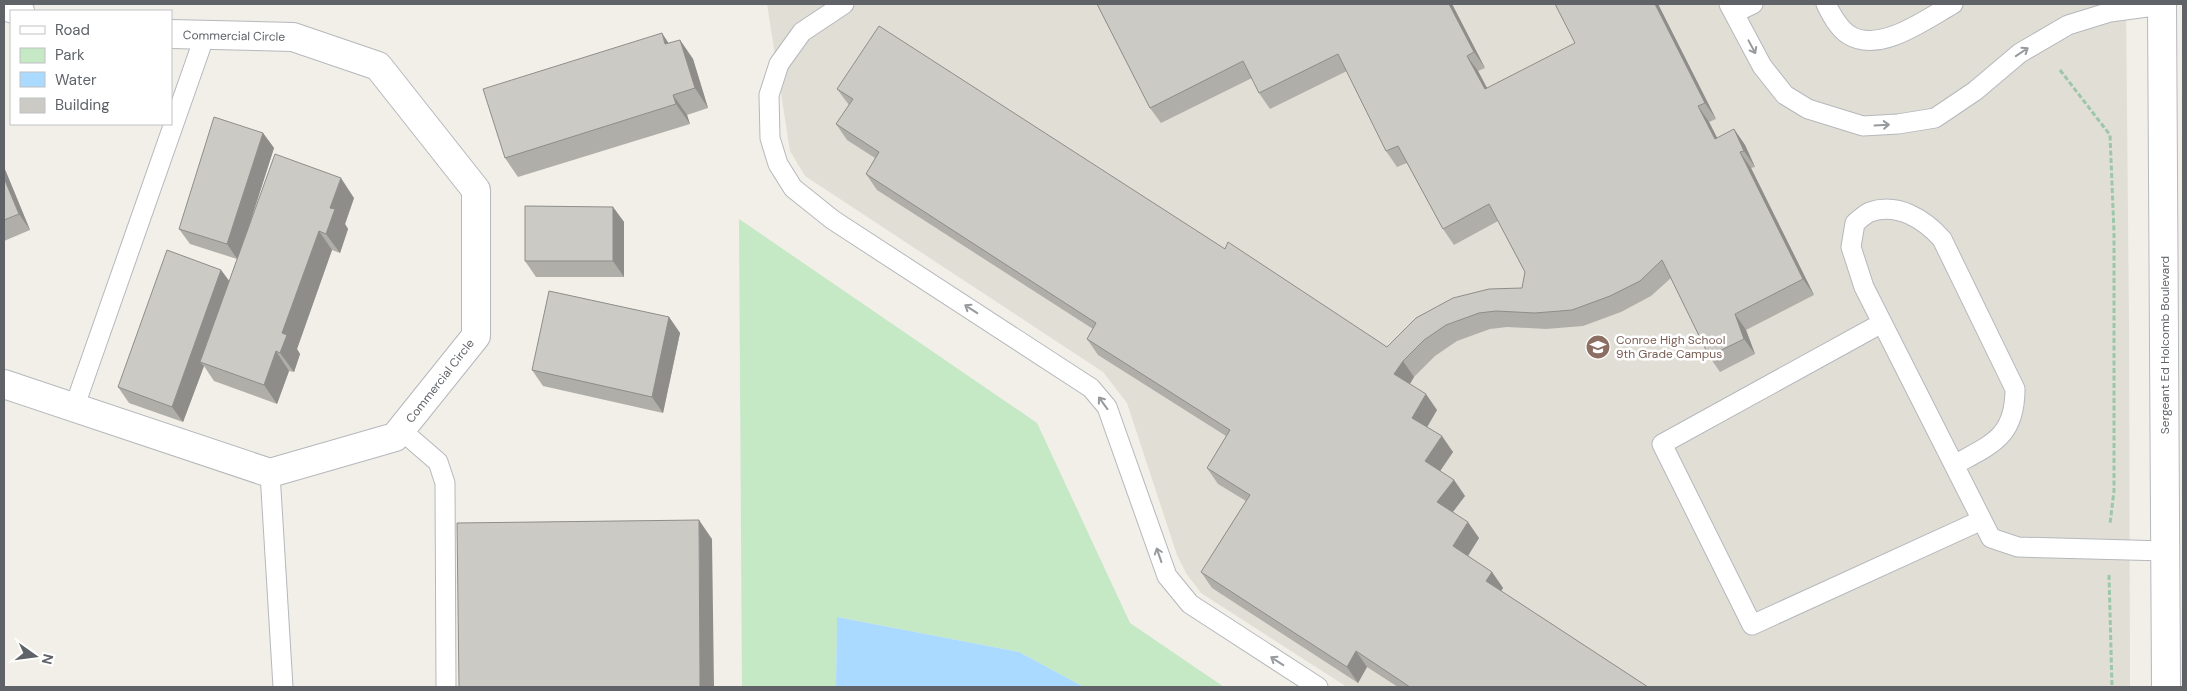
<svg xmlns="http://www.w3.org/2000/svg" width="2187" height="691" font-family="'DM Sans',sans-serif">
  <rect width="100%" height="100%" fill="#f1efe8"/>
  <path fill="#e1ded6" d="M 767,4 L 2126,4 L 2129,323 L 2130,687 L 1347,687 L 1201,593 L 1186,573 L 1177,555 L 1127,403 L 1103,372 L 805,176 L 790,151 Z"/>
  <path fill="#c5e8c5" d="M 739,219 L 1037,423 L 1130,623 L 1224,687 L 1084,687 L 1019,652 L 837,617 L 836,687 L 742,687 Z"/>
  <path fill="#aadaff" d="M 837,617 L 1019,652 L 1084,687 L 836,687 Z"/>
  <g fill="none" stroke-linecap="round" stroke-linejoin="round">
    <defs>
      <path id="service" d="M 844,4 L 802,32 L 779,64 L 769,95 L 770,138 L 778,164 L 793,188 L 833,220 L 1091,388 L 1107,407 L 1167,576 L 1190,604 L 1318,687
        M 1729,4 L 1762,66 L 1785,95 L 1808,109 L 1863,126 L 1898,124 L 1935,118 L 1975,91 L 2020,53 L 2068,25 L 2110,12 L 2162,5
        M 1826,4 C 1831,14 1838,28 1849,35 C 1880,54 1926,19 1953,4
        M 1734,13 L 1753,4
        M 1882,323 L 1662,444 L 1752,625 L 1982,520
        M 74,408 L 205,35
        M 401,430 L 438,462 L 445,483 L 446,687
        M 1954,465 C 1992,444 2015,437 2015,389 L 1942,239 C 1925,220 1898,202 1870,212 C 1865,214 1859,220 1855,223 L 1851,247 L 1864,287 L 1991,538 L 2018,547 L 2166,551
        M 270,473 L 283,687"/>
      <path id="minor" d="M 4,6 L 20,11
        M 4,384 L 270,473 L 395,437 L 476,336 L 476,190 L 378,66 L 293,37 L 171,34"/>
      <path id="tertiary" d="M 2162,4 L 2166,687"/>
    </defs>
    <use href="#service" stroke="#b5b8bc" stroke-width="21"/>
    <use href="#minor" stroke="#b5b8bc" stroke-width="30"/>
    <use href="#tertiary" stroke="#b5b8bc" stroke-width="30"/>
    <path stroke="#9cc7a9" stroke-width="3" stroke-dasharray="5 2.5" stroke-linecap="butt" d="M 2060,70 L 2110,135 L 2114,232 L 2114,491 L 2110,524
      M 2109,575 L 2112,687"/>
    <use href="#service" stroke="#fff" stroke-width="19"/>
    <use href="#minor" stroke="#fff" stroke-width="28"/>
    <use href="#tertiary" stroke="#fff" stroke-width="28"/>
  </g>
  <path fill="#afaea9" d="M 1097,4 L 1452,4 L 1485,68 L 1478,71 L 1487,88 L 1658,4 L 1716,119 L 1709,122 L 1717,138 L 1734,129 L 1745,145 L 1755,167 L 1751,168 L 1814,295 L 1746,330 L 1755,354 L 1720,372 L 1709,356 L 1671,278 L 1651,296 L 1621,312 L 1583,326 L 1546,329 L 1507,327 L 1490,329 L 1457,341 L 1435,356 L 1414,377 L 1410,384 L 1437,410 L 1427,427 L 1453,452 L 1440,471 L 1454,480 L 1465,496 L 1453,512 L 1479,538 L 1468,556 L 1492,572 L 1503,588 L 1501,591 L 1648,687 L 1398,687 L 1367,667 L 1358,683 L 1212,588 L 1201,572 L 1246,501 L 1218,484 L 1207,468 L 1226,436 L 1098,355 L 1087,339 L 1093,329 L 877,190 L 866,174 L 875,158 L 847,140 L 836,124 L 849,105 L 837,89 L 1225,249 L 1387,347 L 1522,288 L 1525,272 L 1498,221 L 1454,245 L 1443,229 L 1407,163 L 1397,167 L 1386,151 L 1347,71 L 1270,109 L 1259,93 L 1252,78 L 1161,123 L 1150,108 Z
    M 680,40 L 693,59 L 708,108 L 687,115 L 690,124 L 518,177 L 505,158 Z
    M 263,133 L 274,148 L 250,223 L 354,198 L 345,224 L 348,229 L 340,253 L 332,250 L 297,349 L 300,354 L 294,372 L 289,371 L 277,404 L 214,381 L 204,366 L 183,422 L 129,403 L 118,387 L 221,270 L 229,281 L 237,259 L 190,244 L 179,229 Z
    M 4,167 L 30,230 L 4,241 Z
    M 613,207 L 624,222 L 624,277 L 536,277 L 525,261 Z
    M 669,317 L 680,333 L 663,413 L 543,386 L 532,370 Z"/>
  <path fill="#8f8d8a" d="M 1449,4 L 1452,4 L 1485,68 L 1474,52 Z
    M 1655,4 L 1658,4 L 1716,119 L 1705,103 Z
    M 662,33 L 675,53 L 665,44 Z
    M 680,40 L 693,59 L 708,108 L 695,88 Z
    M 1467,56 L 1478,71 L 1496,105 L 1485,89 Z
    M 673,95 L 687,115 L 690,124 L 676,104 Z
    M 1698,106 L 1709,122 L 1726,155 L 1715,139 Z
    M 1734,129 L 1745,145 L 1755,167 L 1744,151 Z
    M 263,133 L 274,148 L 238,260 L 227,244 Z
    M 1740,152 L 1751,168 L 1814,295 L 1803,279 Z
    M 4,167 L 30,230 L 19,214 L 4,178 Z
    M 341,178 L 354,198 L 345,224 L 348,229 L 340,253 L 326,234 L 330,208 Z
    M 613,207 L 624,222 L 624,277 L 613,261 Z
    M 319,231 L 332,250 L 297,349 L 300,354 L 294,372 L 280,353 L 282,333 Z
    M 221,270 L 233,286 L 200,362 L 204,366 L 183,422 L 172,407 Z
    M 1735,314 L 1746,330 L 1755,354 L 1744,339 Z
    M 669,317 L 680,333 L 663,413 L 652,397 Z
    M 276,351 L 289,371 L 277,404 L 264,385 Z
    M 1403,361 L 1414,377 L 1406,390 L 1394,374 Z
    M 1426,394 L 1437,410 L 1423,434 L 1412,418 Z
    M 1442,436 L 1453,452 L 1436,477 L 1425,461 Z
    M 1454,480 L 1465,496 L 1448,518 L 1437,502 Z
    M 699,520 L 712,539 L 714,687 L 700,687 Z
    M 1468,522 L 1479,538 L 1464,562 L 1453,546 Z
    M 1492,572 L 1503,588 L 1497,597 L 1486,581 Z
    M 1356,651 L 1367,667 L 1358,683 L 1347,667 Z"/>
  <path fill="#cccac5" stroke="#8f8d8a" d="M 1097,4 L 1449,4 L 1474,52 L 1467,56 L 1485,89 L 1575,43 L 1555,4 L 1655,4 L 1705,103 L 1698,106 L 1715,139 L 1734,129 L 1744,151 L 1740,152 L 1803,279 L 1735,314 L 1744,339 L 1709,356 L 1662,260 L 1640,281 L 1610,296 L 1572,310 L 1535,313 L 1496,311 L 1479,313 L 1446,325 L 1424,340 L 1403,361 L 1394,374 L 1426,394 L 1412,418 L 1442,436 L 1425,461 L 1454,480 L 1437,502 L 1468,522 L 1453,546 L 1492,572 L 1486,581 L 1648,687 L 1410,687 L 1356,651 L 1347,667 L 1201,572 L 1250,495 L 1207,468 L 1230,430 L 1087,339 L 1096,323 L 866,174 L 879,152 L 836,124 L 853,99 L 837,89 L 879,26 L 1225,249 L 1228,242 L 1387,347 L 1416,318 L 1453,298 L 1489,289 L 1522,288 L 1525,272 L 1489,204 L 1443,229 L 1398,146 L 1386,151 L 1338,54 L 1259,93 L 1243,61 L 1150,108 Z
    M 662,33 L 665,44 L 680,40 L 695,88 L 673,95 L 676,104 L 505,158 L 483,89 Z
    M 214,117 L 263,133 L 227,244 L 179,229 Z
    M 275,154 L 341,178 L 330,208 L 335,209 L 326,234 L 319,231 L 282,333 L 287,335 L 280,353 L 276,351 L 264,385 L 200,362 Z
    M 4,178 L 19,214 L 4,220 Z
    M 525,206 L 613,207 L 613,261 L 525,261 Z
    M 167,250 L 221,270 L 172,407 L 118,387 Z
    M 549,291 L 669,317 L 652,397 L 532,370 Z
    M 699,520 L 700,687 L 459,687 L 457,523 Z"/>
  <defs><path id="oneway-shaft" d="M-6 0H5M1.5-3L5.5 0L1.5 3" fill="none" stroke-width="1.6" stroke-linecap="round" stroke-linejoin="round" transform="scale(1.25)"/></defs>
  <g stroke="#979a9d">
    <use href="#oneway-shaft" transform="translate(1752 47) rotate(62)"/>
    <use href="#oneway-shaft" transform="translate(2022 52) rotate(-34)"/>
    <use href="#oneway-shaft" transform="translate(1882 125) rotate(-3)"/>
    <use href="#oneway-shaft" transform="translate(971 309) rotate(-147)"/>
    <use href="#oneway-shaft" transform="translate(1103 403) rotate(-126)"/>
    <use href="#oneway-shaft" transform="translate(1159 555) rotate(-109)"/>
    <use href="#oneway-shaft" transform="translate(1277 661) rotate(-147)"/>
  </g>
  <defs>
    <symbol id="school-disc" viewBox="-11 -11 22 22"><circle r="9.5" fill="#8d6e63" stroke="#fff"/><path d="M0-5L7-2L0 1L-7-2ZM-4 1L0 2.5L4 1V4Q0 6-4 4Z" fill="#fff"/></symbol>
  </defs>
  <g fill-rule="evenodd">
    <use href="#school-disc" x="1584" y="333" width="28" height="28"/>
  </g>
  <g text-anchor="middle" stroke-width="5" stroke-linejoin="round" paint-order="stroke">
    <g font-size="12" fill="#5f6368" stroke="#fff">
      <text transform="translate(234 36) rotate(1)" y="4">Commercial Circle</text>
      <text transform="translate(2165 345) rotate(-90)" y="4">Sergeant Ed Holcomb Boulevard</text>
      <text transform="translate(440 381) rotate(-52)" y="4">Commercial Circle</text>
    </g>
    <g font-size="12" fill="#785e54" stroke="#fff" text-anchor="start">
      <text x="1616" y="344">Conroe High School<tspan x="1616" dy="14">9th Grade Campus</tspan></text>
    </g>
  </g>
  <rect width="2187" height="691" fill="none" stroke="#5f6368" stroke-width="10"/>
  <rect x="10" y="10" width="162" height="115" fill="#ffffff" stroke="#bfc1c3"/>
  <rect x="20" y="26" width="25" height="8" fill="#ffffff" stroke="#bfc1c3"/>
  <text x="55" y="35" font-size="15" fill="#5f6368">Road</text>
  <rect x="20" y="48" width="25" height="15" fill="#c5e8c5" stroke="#bfc1c3"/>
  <text x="55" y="60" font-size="15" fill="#5f6368">Park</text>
  <rect x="20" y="72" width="25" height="15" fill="#aadaff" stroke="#bfc1c3"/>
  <text x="55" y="85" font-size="15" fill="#5f6368">Water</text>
  <rect x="20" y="98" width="25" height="15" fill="#cccac5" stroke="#bfc1c3"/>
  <text x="55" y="110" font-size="15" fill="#5f6368">Building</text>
  <g transform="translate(35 656) rotate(104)" stroke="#ffffff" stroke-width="4" paint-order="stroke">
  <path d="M0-4L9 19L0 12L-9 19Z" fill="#5f6368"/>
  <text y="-8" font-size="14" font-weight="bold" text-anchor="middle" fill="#5f6368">N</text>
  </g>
</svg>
